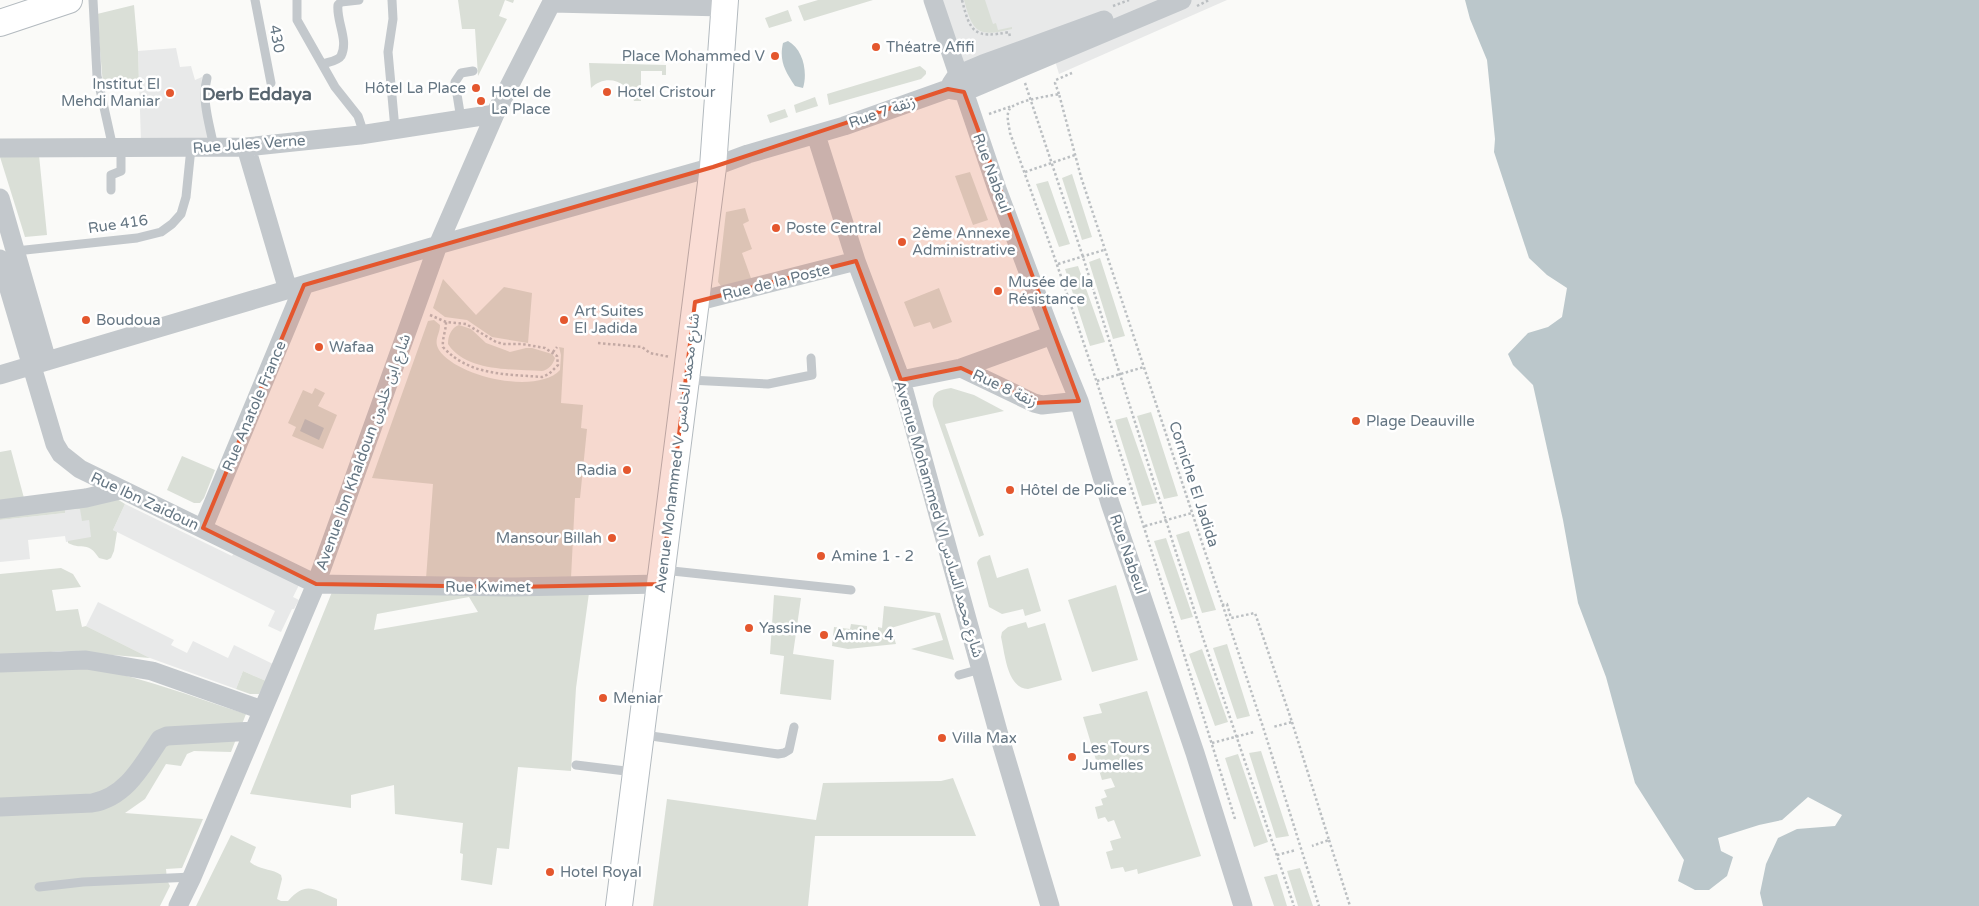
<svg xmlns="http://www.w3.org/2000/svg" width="1979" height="906" font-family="'Varela Round','Noto Sans Arabic',sans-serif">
  <rect width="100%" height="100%" fill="#fafaf8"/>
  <path fill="#e8e9e9" d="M 933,0 L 1227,0 L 1059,74 L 1053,54 L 964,92 Z
    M 176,48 L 180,67 L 191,66 L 195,80 L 202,77 L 201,101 L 209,140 L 141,141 L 138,51 Z
    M 125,504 L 232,556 L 234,553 L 299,585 L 293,597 L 299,600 L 294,609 L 292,609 L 281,632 L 268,626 L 275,611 L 113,530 Z
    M 80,509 L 89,519 L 92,538 L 66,542 L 65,536 L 28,540 L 30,559 L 0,562 L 0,520 L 65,513 L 65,510 Z
    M 98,602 L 174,640 L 171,645 L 187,653 L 193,641 L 228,658 L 234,645 L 273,664 L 266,681 L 243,671 L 236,689 L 150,658 L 86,626 Z"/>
  <path fill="#dadfd7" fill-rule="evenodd" d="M 458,0 L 514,0 L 513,3 L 505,0 L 499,16 L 507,19 L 478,76 L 475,29 L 462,29 Z
    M 818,0 L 873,0 L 804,21 L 798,6 Z
    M 964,0 L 985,0 L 993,24 L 996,23 L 998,30 L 1012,27 L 1012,29 C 979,37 973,34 964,0 Z
    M 134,5 L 138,51 L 139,82 L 103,85 L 97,14 Z
    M 788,10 L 792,21 L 769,28 L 765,18 Z
    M 589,63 L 666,65 L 666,75 L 662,75 L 662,71 L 641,71 L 641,101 L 634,101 C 629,81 606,73 591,88 Z
    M 920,66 L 926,71 L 926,74 L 921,79 L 829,105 L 827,94 Z
    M 815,97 L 818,106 L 796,113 L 794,105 Z
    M 785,109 L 788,117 L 770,123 L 767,115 Z
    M 39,155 L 47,235 L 25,237 L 0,157 Z
    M 970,172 L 988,220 L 973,225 L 955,176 Z
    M 1072,174 L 1092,237 L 1082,240 L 1062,178 Z
    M 1048,181 L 1070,244 L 1059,247 L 1036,184 Z
    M 745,208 L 749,221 L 743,224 L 752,249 L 742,253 L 752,281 L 721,286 L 718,282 L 726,212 Z
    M 1100,258 L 1125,336 L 1113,339 L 1089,262 Z
    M 1078,266 L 1105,342 L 1090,346 L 1065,269 Z
    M 443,279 L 476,315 L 504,287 L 532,293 L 528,343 L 492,337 L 467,320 L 445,317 L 433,308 Z
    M 939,288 L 952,322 L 933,329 L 930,322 L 914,327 L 904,302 Z
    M 434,320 L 440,325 C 440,335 433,340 439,350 C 457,377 537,395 560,370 L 561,355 L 559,347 L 564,348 L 561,403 L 583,405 L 581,428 L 587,429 L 580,498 L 575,498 L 571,578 L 426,579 L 433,484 L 372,478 L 428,321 Z
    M 459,325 L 471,329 L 486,343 L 505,350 L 510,352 L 526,348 L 532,348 L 552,354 L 555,358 C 553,365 548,370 542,371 C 512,369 466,372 448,344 C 448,336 451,328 459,325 Z
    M 315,388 L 325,393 L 318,406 L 337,415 L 323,449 L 292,436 L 296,427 L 288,423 L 303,390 L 312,394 Z
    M 951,388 L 974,395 L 1004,411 L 945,424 L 984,535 L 979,537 L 933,406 C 931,392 939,390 951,388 Z
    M 1151,412 L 1178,496 L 1164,499 L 1137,416 Z
    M 1127,417 L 1157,503 L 1142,506 L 1115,420 Z
    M 11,450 L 24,498 L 0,501 L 0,452 Z
    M 182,456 L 215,470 L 204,498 L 200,503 L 194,503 L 167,490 Z
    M 117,499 L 125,504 L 113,530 L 117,532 L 114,551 L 111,558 L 107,560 L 99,558 C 87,540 84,551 68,543 L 68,541 L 91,537 L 89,520 L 82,521 L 80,509 L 65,510 L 65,513 L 0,520 L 0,513 Z
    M 1189,531 L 1216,610 L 1202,613 L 1176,535 Z
    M 1166,538 L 1193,617 L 1181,620 L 1154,541 Z
    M 990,555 L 997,578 L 1028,568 L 1041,611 L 1025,616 L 1023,609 L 1002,614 L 989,607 L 977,563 C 979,557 984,557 990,555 Z
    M 61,568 L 73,574 L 81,587 L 52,590 L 56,611 L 78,609 L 82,627 L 86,626 L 150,658 L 61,651 L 0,657 L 0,574 Z
    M 1116,585 L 1138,660 L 1092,672 L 1068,600 Z
    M 332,592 L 589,593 L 576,688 L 571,771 L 518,767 L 509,849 L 497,848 L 492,885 L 461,880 L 463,854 L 460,853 L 463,823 L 395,814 L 394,785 L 351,795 L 351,808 L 250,794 ZM 469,597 L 478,612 L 374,630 L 377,614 Z
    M 774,595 L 801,598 L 793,654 L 834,660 L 831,700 L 780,694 L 784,656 L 770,654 Z
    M 884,606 L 940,613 L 954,660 L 911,649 L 943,640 L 935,615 L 891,628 L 896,644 L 848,649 L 832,646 L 834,627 L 850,629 L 851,624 L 867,626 L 867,631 L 878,633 L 878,627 L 882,628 Z
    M 1026,622 L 1028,628 L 1045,623 L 1062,680 L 1028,689 C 1007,688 1005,654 1001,637 L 1002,632 L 1008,627 Z
    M 1227,644 L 1250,716 L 1237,719 L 1213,648 Z
    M 1202,649 L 1228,722 L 1215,726 L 1189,654 Z
    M 79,666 C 138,675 190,696 246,714 L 231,752 L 194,751 L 187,754 L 181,766 L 166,764 L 145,799 L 125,813 L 203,819 L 182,868 L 166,869 L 167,880 L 170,886 L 160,906 L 0,906 L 0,668 Z
    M 243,671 L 266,681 L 259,694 L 250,694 L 236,689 Z
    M 1147,691 L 1201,856 L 1138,874 L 1137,869 L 1125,872 L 1123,867 L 1111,869 L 1106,852 L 1113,850 L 1110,841 L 1121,838 L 1114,820 L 1108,822 L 1105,817 L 1098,819 L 1095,807 L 1103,805 L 1101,799 L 1107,797 L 1104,790 L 1115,787 L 1111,778 L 1102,780 L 1083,717 L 1102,713 L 1099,704 Z
    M 1261,751 L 1289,836 L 1276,838 L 1249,753 Z
    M 1238,754 L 1268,842 L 1254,847 L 1225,758 Z
    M 953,778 L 976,836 L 815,836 L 808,906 L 653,906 L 667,799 L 816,820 L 823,783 L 941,781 Z
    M 231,835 L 256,847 L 250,862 C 261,871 271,868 281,875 L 282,879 L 277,899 L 281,901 L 288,901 C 307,880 314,890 337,899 L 337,906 L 196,906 Z
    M 1300,868 L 1313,906 L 1298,906 L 1287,871 Z
    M 1277,874 L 1287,906 L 1274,906 L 1264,877 Z"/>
  <path fill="#bbc7cb" d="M 1465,0 L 1979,0 L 1979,906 L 1763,906 L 1760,893 L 1766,864 L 1778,838 L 1797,829 L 1835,826 L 1842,815 L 1808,797 L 1782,820 L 1759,825 L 1718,838 L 1721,851 L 1733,857 L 1727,876 L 1709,890 L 1695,890 L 1678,881 L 1684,860 L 1635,783 L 1606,677 L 1578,603 L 1563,520 L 1533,385 L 1513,365 L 1508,354 L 1528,333 L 1548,327 L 1562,317 L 1567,288 L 1547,275 L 1529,258 L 1494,152 L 1495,139 L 1487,60 L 1470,19 Z
    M 788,41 C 803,49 808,72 803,88 L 795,86 C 785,71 779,61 783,43 Z
    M 305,419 L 324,428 L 319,440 L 300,431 Z"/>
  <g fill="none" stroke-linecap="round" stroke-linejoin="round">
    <defs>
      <path id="secondary" d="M 0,23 L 69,0
        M 619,906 L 713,167 L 725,0"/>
    </defs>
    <use href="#secondary" stroke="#b3babf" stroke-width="28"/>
    <path stroke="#bbbfc2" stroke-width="2.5" stroke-dasharray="2.5 2.5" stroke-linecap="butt" d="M 962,0 C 970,32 974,39 1009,32 L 1010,37
      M 1113,6 L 1129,0
      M 1197,6 L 1209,0
      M 1025,83 L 1083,257 L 1203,638 L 1294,906
      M 1059,94 L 1055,83 L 1056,80 L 1072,73
      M 989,114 L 1012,106
      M 1025,172 L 1075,155
      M 1058,264 L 1104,250
      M 430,315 L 446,322 L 466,324 L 496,342 L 504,344 L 522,344 L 545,348 L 557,356 L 558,365 L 549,374 L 542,377 C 507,374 469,376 443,347 C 442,338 446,331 446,322
      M 598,343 L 642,347 L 650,353 L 670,357
      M 553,352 L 557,347
      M 1097,381 L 1144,367
      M 1145,526 L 1192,513
      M 1222,605 L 1227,604 L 1231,618 L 1255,613 L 1292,722 L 1273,727
      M 1292,722 L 1329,840 L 1312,846
      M 1212,743 L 1254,732
      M 1235,819 C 1164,589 1093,359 1010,133 C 1009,125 1006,117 1009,110 C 1013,101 1049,96 1059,94 L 1081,177 L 1263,727 L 1319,906
      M 1329,840 L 1350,906
      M 1277,855 L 1296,850"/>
    <path stroke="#c3c8cc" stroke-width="9" d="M 93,0 L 97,76 L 113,148
      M 255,0 L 271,83
      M 297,0 L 297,20 L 335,87 L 358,116 L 364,134
      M 392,0 L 393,19 L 388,52 L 395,129
      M 323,64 C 328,62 338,61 341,56 C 349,40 336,21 338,5 L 341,2 L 359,0
      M 207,78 C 201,101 210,125 214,148
      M 461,119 L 455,82 L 461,73 L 473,71
      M 111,190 L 111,175 L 121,171 L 121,148
      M 16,251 L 137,238 L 161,232 L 172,224 L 181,214 L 186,197 L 191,148
      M 689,380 L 768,384 L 812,375 L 811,358
      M 663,570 L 851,590
      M 959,675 L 981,669
      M 644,735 L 778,754 L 784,753 L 789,750 L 794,727
      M 576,765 L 634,772
      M 39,887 L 83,882 L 192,877"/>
    <path stroke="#c3c8cc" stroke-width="19" d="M 933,0 L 997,189 L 1052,335 L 1079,401 L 1110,503 L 1195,753 L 1243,906
      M 552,3 L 724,7
      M 951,84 L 957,75 L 983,64 L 1104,20
      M 952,90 L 964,92 L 1182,0
      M 816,135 L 856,261 L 901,380 L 999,735 L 1050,906
      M 246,147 L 288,290
      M 0,148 L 246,147 L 360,135 L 495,114
      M 0,198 L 47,361
      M 0,259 L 55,444 L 61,454 L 80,469 L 316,584 L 513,587 L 661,584
      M 695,302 L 856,261
      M 961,368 L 1034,403 L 1042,405 L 1079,401
      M 0,375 L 438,245 L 713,167 L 748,154 L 844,126 L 948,89
      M 901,380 L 961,368 L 1052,335
      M 0,509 L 86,498 L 120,490
      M 203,528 L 304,285
      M 0,663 L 86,660 L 152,671 L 262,710
      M 0,807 L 92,803 C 126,797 142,766 160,739 L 167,736 L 254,731
      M 178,906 L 192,877 L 316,584 L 438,245 L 495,114 L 553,0"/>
    <use href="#secondary" stroke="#fff" stroke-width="26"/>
  </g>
  <path fill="#e4572e" fill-opacity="0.2" stroke="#e4572e" stroke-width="4" stroke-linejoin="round" d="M 948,89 L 964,92 L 1079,401 L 1034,403 L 961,368 L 901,380 L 856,261 L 695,302 L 661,584 L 513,587 L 316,584 L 203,528 L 304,285 L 713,167 Z"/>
  <g fill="#e4572e" stroke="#fff" stroke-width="2">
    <circle cx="876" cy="47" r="5"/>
    <circle cx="775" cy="56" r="5"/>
    <circle cx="476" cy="88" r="5"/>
    <circle cx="607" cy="92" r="5"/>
    <circle cx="170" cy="93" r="5"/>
    <circle cx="481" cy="101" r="5"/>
    <circle cx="776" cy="228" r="5"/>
    <circle cx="902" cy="242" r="5"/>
    <circle cx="998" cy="291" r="5"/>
    <circle cx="86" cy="320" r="5"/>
    <circle cx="564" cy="320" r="5"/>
    <circle cx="319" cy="347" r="5"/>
    <circle cx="1356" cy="421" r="5"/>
    <circle cx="627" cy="470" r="5"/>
    <circle cx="1010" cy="490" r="5"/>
    <circle cx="612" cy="538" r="5"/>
    <circle cx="821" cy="556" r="5"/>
    <circle cx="749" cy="628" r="5"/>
    <circle cx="824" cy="635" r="5"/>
    <circle cx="603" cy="698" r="5"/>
    <circle cx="942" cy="738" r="5"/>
    <circle cx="1072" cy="757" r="5"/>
    <circle cx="550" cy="872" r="5"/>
  </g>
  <g text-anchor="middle" stroke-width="5" stroke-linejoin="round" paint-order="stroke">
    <g font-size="15" fill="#657683" stroke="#fff">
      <text transform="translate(277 39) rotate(79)" y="5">430</text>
      <text transform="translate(882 112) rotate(-19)" y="5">Rue 7 زنقة</text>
      <text transform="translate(249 144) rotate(-4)" y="5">Rue Jules Verne</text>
      <text transform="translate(992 173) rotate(70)" y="5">Rue Nabeul</text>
      <text transform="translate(118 224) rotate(-8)" y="5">Rue 416</text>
      <text transform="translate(776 282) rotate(-14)" y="5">Rue de la Poste</text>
      <text transform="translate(1005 388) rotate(25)" y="5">Rue 8 زنقة</text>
      <text transform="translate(254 406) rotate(-67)" y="5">Rue Anatole France</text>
      <text transform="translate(363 452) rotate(-70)" y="5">Avenue Ibn Khaldoun شارع ابن خلدون</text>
      <text transform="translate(677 453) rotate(-83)" y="5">Avenue Mohammed V شارع محمد الخامس</text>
      <text transform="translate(1194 484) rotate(72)" y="5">Corniche El Jadida</text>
      <text transform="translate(145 501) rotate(25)" y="5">Rue Ibn Zaidoun</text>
      <text transform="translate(939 519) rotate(74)" y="5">Avenue Mohammed VI شارع محمد السادس</text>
      <text transform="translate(1128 554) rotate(71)" y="5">Rue Nabeul</text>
      <text x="488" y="592">Rue Kwimet</text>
    </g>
    <g font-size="15" fill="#657683" stroke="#fff" text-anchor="start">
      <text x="886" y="52">Théatre Afifi</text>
      <text x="765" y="61" text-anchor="end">Place Mohammed V</text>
      <text x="160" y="89" text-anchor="end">Institut El<tspan x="160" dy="17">Mehdi Maniar</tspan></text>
      <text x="466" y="93" text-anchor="end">Hôtel La Place</text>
      <text x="491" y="97">Hotel de<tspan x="491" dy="17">La Place</tspan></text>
      <text x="617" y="97">Hotel Cristour</text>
      <text x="786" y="233">Poste Central</text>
      <text x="912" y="238">2ème Annexe<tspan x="912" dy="17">Administrative</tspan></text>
      <text x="1008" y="287">Musée de la<tspan x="1008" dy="17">Résistance</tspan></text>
      <text x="574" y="316">Art Suites<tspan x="574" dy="17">El Jadida</tspan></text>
      <text x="96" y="325">Boudoua</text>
      <text x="329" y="352">Wafaa</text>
      <text x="1366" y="426">Plage Deauville</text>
      <text x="617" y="475" text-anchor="end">Radia</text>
      <text x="1020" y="495">Hôtel de Police</text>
      <text x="602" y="543" text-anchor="end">Mansour Billah</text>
      <text x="831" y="561">Amine 1 - 2</text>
      <text x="759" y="633">Yassine</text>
      <text x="834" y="640">Amine 4</text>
      <text x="613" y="703">Meniar</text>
      <text x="952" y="743">Villa Max</text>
      <text x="1082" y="753">Les Tours<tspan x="1082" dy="17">Jumelles</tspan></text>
      <text x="560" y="877">Hotel Royal</text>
    </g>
    <g font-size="18" font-weight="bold" fill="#57646e" stroke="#fff">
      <text x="257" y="100">Derb Eddaya</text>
    </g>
  </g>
</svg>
